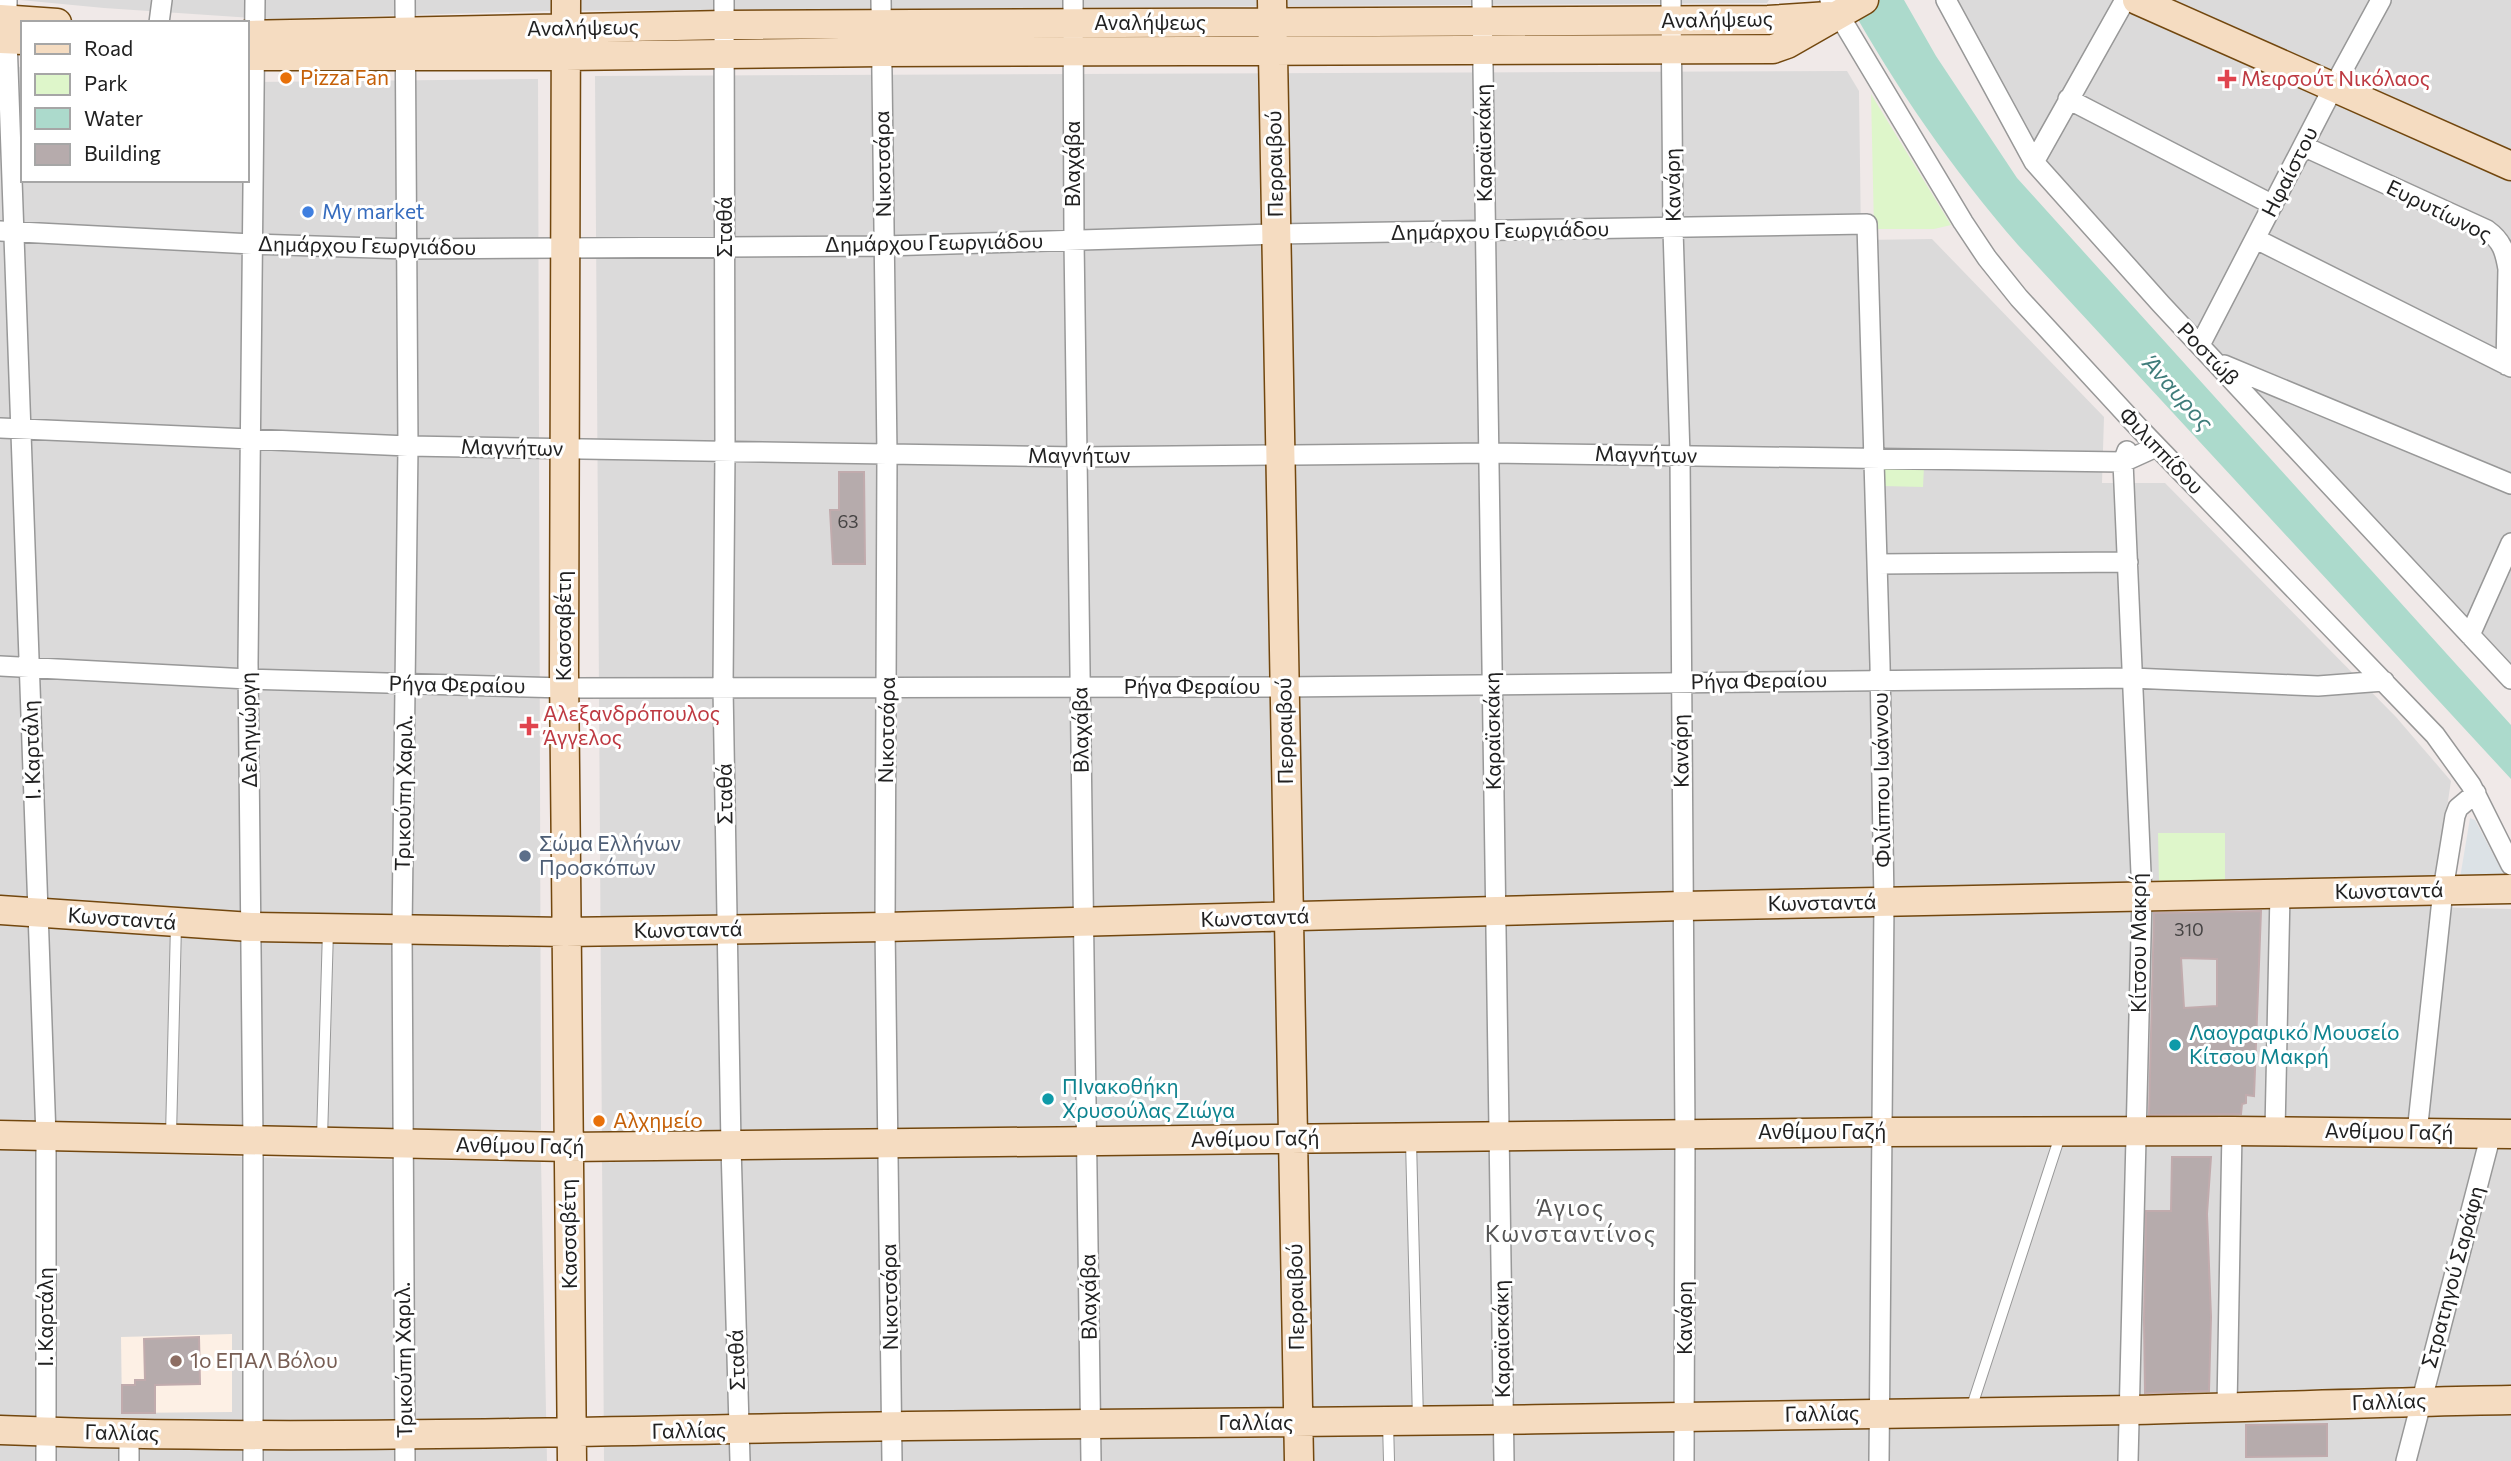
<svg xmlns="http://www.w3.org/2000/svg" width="2511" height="1461" font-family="Commissioner,sans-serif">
  <rect width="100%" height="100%" fill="#f0e9e8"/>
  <path fill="#dbdada" d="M 20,0 L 1769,0 L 1767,3 L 548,11 L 269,19 L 104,8 Z
    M 1958,0 L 2511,0 L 2511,666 L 2180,312 L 2047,162 L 2033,141 Z
    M 0,66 L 23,67 L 23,180 L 247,180 L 247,82 L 538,79 L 541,1130 L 194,1129 L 0,1119 Z
    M 1847,71 L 1859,91 L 1861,240 L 1932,239 L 2104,417 L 2102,483 L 2165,483 L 2396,717 L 2451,781 L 2432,907 L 2511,909 L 2511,1461 L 604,1461 L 595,76 Z
    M 0,1149 L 307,1159 L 541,1161 L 547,1461 L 0,1461 Z"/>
  <path fill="#fdf0e5" d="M 232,1334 L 232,1412 L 122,1413 L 121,1337 Z"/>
  <path fill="#def6ca" d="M 1871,94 L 1951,225 L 1934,229 L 1874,229 Z
    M 1883,465 L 1924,466 L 1923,487 L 1883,486 Z
    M 2158,833 L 2225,833 L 2225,880 L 2159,882 Z"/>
  <path fill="#dce2e6" d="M 2470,818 L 2475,820 L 2505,877 L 2460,878 Z"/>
  <path fill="#acdacc" d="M 1847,0 L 1904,0 L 1936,56 L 2017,178 L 2511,725 L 2511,779 L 2018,245 C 1952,169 1896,88 1847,0 Z"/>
  <path fill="#b6abac" stroke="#c1abad" stroke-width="2" fill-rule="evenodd" d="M 839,472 L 864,472 L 865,564 L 833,564 L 830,510 L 839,510 Z
    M 2261,911 L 2254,1096 L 2246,1095 L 2246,1103 L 2242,1104 L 2241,1114 L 2149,1115 L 2154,913 ZM 2181,958 L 2217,959 L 2217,1006 L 2184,1008 Z
    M 2172,1157 L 2211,1157 L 2207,1214 L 2211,1317 L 2209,1391 L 2145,1393 L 2144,1320 L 2146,1211 L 2171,1211 Z
    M 199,1337 L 200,1384 L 155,1385 L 155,1413 L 122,1413 L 122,1385 L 135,1385 L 135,1380 L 145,1380 L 144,1339 Z
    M 2327,1424 L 2327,1456 L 2246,1457 L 2246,1425 Z"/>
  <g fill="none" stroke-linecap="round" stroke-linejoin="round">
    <defs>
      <path id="lane" d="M 171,1136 L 176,924
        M 322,1139 L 328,930
        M 1411,1141 L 1418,1420
        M 1970,1412 L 2061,1133
        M 1388,1422 L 1389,1461"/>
      <path id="street" d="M 7,0 L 7,19
        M 405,0 L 408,446 L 402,931 L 405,1461
        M 724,0 L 725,451 L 723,687 L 731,1146 L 740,1461
        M 881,0 L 887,454 L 885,927 L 892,1461
        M 1073,0 L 1074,240 L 1091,1461
        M 1482,0 L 1504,1461
        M 1671,0 L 1673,229 L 1680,456 L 1685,1134 L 1684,1461
        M 1830,0 L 1963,222 L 1987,258 L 2019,298 L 2138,427 L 2435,735 L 2471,785 L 2511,865
        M 1946,0 L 2034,162 L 2161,304 L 2511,679
        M 159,23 L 162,0
        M 7,39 L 46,1137 L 46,1461
        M 2068,99 L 2273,205
        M 2303,146 L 2487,230 C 2502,241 2505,251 2508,269 L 2506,365
        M 2034,162 L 2125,0
        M 0,231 L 252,244 L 406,249 L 564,248 L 884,246 L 1276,234 L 1867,224 L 1880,664 L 1884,902 L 1879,1461
        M 2256,239 L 2511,367
        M 2200,345 L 2333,88 L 2381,0
        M 2224,365 L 2511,484
        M 0,428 L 408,446 L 887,454 L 1077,457 L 1489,453 L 2123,462 L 2156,447
        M 2127,451 L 2123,462 L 2142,896 L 2128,1461
        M 1877,564 L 2128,562
        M 2470,635 L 2511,543
        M 0,666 L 248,679 L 565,688 L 1284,687 L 2132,678 L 2318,686 L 2384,681
        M 2275,1131 L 2280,893
        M 2417,1133 L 2443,890 L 2455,816 L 2458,808 L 2476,793
        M 2227,1407 L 2232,1131
        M 129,1434 L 129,1461
        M 253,1461 L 253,1142 L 248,663 L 255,0
        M 2406,1461 L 2491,1134"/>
      <path id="secondary" d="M 566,0 L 564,671 L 572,1461
        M 1272,0 L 1299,1461
        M 2137,0 L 2511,166
        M 0,19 L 57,23
        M 247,35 L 724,25 L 1768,20 L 1829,16
        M 0,39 L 23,40
        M 247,56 L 565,56 L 881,52 L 1773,49 L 1787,44 L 1864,0
        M 0,910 L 251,927 L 565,932 L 885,927 L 1683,906 L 2511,889
        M 0,1135 L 568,1147 L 1881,1132 L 2232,1131 L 2511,1134
        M 0,1430 C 303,1442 606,1430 908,1426 C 1316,1421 1725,1419 2133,1410 C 2259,1407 2385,1402 2511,1400"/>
    </defs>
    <use href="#lane" stroke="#989898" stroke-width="12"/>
    <use href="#street" stroke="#989898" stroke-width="22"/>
    <use href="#secondary" stroke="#72470e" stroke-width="31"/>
    <use href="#lane" stroke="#fff" stroke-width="10"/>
    <use href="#street" stroke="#fff" stroke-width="19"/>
    <use href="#secondary" stroke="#f5dcc1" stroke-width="28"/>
  </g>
  <g fill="#e8710a" stroke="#fff" stroke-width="2.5">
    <circle cx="286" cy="78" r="7"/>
    <circle cx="599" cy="1121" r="7"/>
  </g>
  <g fill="#e0444e" stroke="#fff" stroke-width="2.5">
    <path d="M2223.5 68.5h7v7h7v7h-7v7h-7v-7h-7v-7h7z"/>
    <path d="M525.5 715.5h7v7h7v7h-7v7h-7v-7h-7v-7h7z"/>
  </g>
  <circle fill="#3f7fe0" stroke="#fff" stroke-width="2.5" cx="308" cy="212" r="7"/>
  <circle fill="#5c6f8a" stroke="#fff" stroke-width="2.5" cx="525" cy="856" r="7"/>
  <g fill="#0f9aa8" stroke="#fff" stroke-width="2.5">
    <circle cx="2175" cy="1045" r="7"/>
    <circle cx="1048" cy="1099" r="7"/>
  </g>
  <circle fill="#8d6e63" stroke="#fff" stroke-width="2.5" cx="176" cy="1361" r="7"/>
  <g text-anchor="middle" stroke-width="6" stroke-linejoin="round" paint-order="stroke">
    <g font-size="18" fill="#464444">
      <text x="848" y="528">63</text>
      <text x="2189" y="936">310</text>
    </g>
    <g font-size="21" fill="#212121" stroke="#fff">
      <text transform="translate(1717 20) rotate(-1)" y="7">Αναλήψεως</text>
      <text x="1150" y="30">Αναλήψεως</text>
      <text transform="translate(583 28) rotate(-1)" y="7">Αναλήψεως</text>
      <text transform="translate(1484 143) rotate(-91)" y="7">Καραϊσκάκη</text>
      <text transform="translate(883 164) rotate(-91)" y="7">Νικοτσάρα</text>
      <text transform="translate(1073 164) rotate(-90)" y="7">Βλαχάβα</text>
      <text transform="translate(1275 164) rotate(-91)" y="7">Περραιβού</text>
      <text transform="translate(2290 172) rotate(-63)" y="7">Ηφαίστου</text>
      <text transform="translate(1673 185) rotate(-91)" y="7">Κανάρη</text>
      <text transform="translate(2439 211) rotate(26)" y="7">Ευρυτίωνος</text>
      <text transform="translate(725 227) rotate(-90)" y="7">Σταθά</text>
      <text transform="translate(1500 231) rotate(-1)" y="7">Δημάρχου Γεωργιάδου</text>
      <text transform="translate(934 243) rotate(-1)" y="7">Δημάρχου Γεωργιάδου</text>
      <text transform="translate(367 246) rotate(1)" y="7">Δημάρχου Γεωργιάδου</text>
      <text transform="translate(2208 354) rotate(46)" y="7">Ροστώβ</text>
      <text transform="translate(512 448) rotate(1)" y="7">Μαγνήτων</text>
      <text transform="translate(2161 451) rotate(46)" y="7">Φιλιππίδου</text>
      <text transform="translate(1646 455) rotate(1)" y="7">Μαγνήτων</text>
      <text x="1079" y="463">Μαγνήτων</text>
      <text transform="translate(564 626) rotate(-90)" y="7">Κασσαβέτη</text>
      <text transform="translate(1759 681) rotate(-1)" y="7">Ρήγα Φεραίου</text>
      <text transform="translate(457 685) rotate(1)" y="7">Ρήγα Φεραίου</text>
      <text x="1192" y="694">Ρήγα Φεραίου</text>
      <text transform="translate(249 730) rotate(-91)" y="7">Δεληγιώργη</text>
      <text transform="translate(887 730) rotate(-89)" y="7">Νικοτσάρα</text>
      <text transform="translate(1081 730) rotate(-91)" y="7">Βλαχάβα</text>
      <text transform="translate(1285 731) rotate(-91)" y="7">Περραιβού</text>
      <text transform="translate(1493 731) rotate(-91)" y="7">Καραϊσκάκη</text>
      <text transform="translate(32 750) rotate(-92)" y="7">Ι. Καρτάλη</text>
      <text transform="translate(1681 751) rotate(-91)" y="7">Κανάρη</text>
      <text transform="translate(1882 780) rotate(-91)" y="7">Φιλίππου Ιωάννου</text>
      <text transform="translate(404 793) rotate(-89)" y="7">Τρικούπη Χαριλ.</text>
      <text transform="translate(725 794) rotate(-91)" y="7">Σταθά</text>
      <text transform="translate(2389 891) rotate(-1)" y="7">Κωνσταντά</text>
      <text transform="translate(1822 903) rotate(-1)" y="7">Κωνσταντά</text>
      <text transform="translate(1255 918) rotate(-2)" y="7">Κωνσταντά</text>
      <text transform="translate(122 919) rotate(4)" y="7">Κωνσταντά</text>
      <text transform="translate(688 930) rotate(-1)" y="7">Κωνσταντά</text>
      <text transform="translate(2139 943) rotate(-90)" y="7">Κίτσου Μακρή</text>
      <text x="1822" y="1139">Ανθίμου Γαζή</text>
      <text transform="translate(2389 1132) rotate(1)" y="7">Ανθίμου Γαζή</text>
      <text transform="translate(1255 1139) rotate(-1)" y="7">Ανθίμου Γαζή</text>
      <text transform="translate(520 1146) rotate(1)" y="7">Ανθίμου Γαζή</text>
      <text transform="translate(569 1234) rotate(-91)" y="7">Κασσαβέτη</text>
      <text transform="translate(2453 1277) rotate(-75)" y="7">Στρατηγού Σαράφη</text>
      <text transform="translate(890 1297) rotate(-91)" y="7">Νικοτσάρα</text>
      <text transform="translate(1089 1297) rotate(-91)" y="7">Βλαχάβα</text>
      <text transform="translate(1296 1297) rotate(-91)" y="7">Περραιβού</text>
      <text transform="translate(46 1317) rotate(-90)" y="7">Ι. Καρτάλη</text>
      <text transform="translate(1685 1318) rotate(-90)" y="7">Κανάρη</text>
      <text transform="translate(1502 1339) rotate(-91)" y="7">Καραϊσκάκη</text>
      <text transform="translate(404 1360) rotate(-91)" y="7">Τρικούπη Χαριλ.</text>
      <text transform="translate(737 1360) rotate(-92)" y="7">Σταθά</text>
      <text transform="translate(2389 1402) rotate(-2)" y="7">Γαλλίας</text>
      <text transform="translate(1822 1414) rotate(-1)" y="7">Γαλλίας</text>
      <text x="1256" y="1430">Γαλλίας</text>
      <text transform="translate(689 1431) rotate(-1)" y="7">Γαλλίας</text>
      <text transform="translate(122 1433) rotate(1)" y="7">Γαλλίας</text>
    </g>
    <g font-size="21" fill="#c56008" stroke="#fff" text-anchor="start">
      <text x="300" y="85">Pizza Fan</text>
      <text x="613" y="1128">Αλχημείο</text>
    </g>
    <g font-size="21" fill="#be3a42" stroke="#fff" text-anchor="start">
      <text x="2241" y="86">Μεφσούτ Νικόλαος</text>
      <text x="543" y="721">Αλεξανδρόπουλος<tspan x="543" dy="24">Άγγελος</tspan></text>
    </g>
    <g font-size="21" fill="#366cbe" stroke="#fff" text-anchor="start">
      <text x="322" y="219">My market</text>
    </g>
    <g font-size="21" fill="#4e5e75" stroke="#fff" text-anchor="start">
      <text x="539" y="851">Σώμα Ελλήνων<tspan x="539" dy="24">Προσκόπων</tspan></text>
    </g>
    <g font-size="21" fill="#0d838f" stroke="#fff" text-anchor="start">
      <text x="2189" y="1040">Λαογραφικό Μουσείο<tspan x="2189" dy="24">Κίτσου Μακρή</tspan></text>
      <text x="1062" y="1094">ΠΙνακοθήκη<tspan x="1062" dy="24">Χρυσούλας Ζιώγα</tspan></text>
    </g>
    <g font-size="21" fill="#785e54" stroke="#fff" text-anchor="start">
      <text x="190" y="1368">1o ΕΠΑΛ Βόλου</text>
    </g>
    <g font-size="23" font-style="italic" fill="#3f7c7a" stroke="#fff">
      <text transform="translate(2178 393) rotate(48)" y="8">Άναυρος</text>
    </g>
    <g font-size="23" letter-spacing="2" fill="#545454" stroke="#fff">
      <text x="1571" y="1216">Άγιος<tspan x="1571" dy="26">Κωνσταντίνος</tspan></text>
    </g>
  </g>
  <rect x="21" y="21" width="228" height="161" fill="#ffffff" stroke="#a6a6a6" stroke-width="2"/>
  <rect x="35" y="44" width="35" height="10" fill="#f5dcc1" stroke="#a6a6a6" stroke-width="2"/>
  <text x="84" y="56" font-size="21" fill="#212121">Road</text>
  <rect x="35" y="74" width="35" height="21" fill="#def6ca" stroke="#a6a6a6" stroke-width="2"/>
  <text x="84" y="91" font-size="21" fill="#212121">Park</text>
  <rect x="35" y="108" width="35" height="21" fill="#acdacc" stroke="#a6a6a6" stroke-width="2"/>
  <text x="84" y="126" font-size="21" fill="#212121">Water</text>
  <rect x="35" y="144" width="35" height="21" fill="#b6abac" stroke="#a6a6a6" stroke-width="2"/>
  <text x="84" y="161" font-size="21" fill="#212121">Building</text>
</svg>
